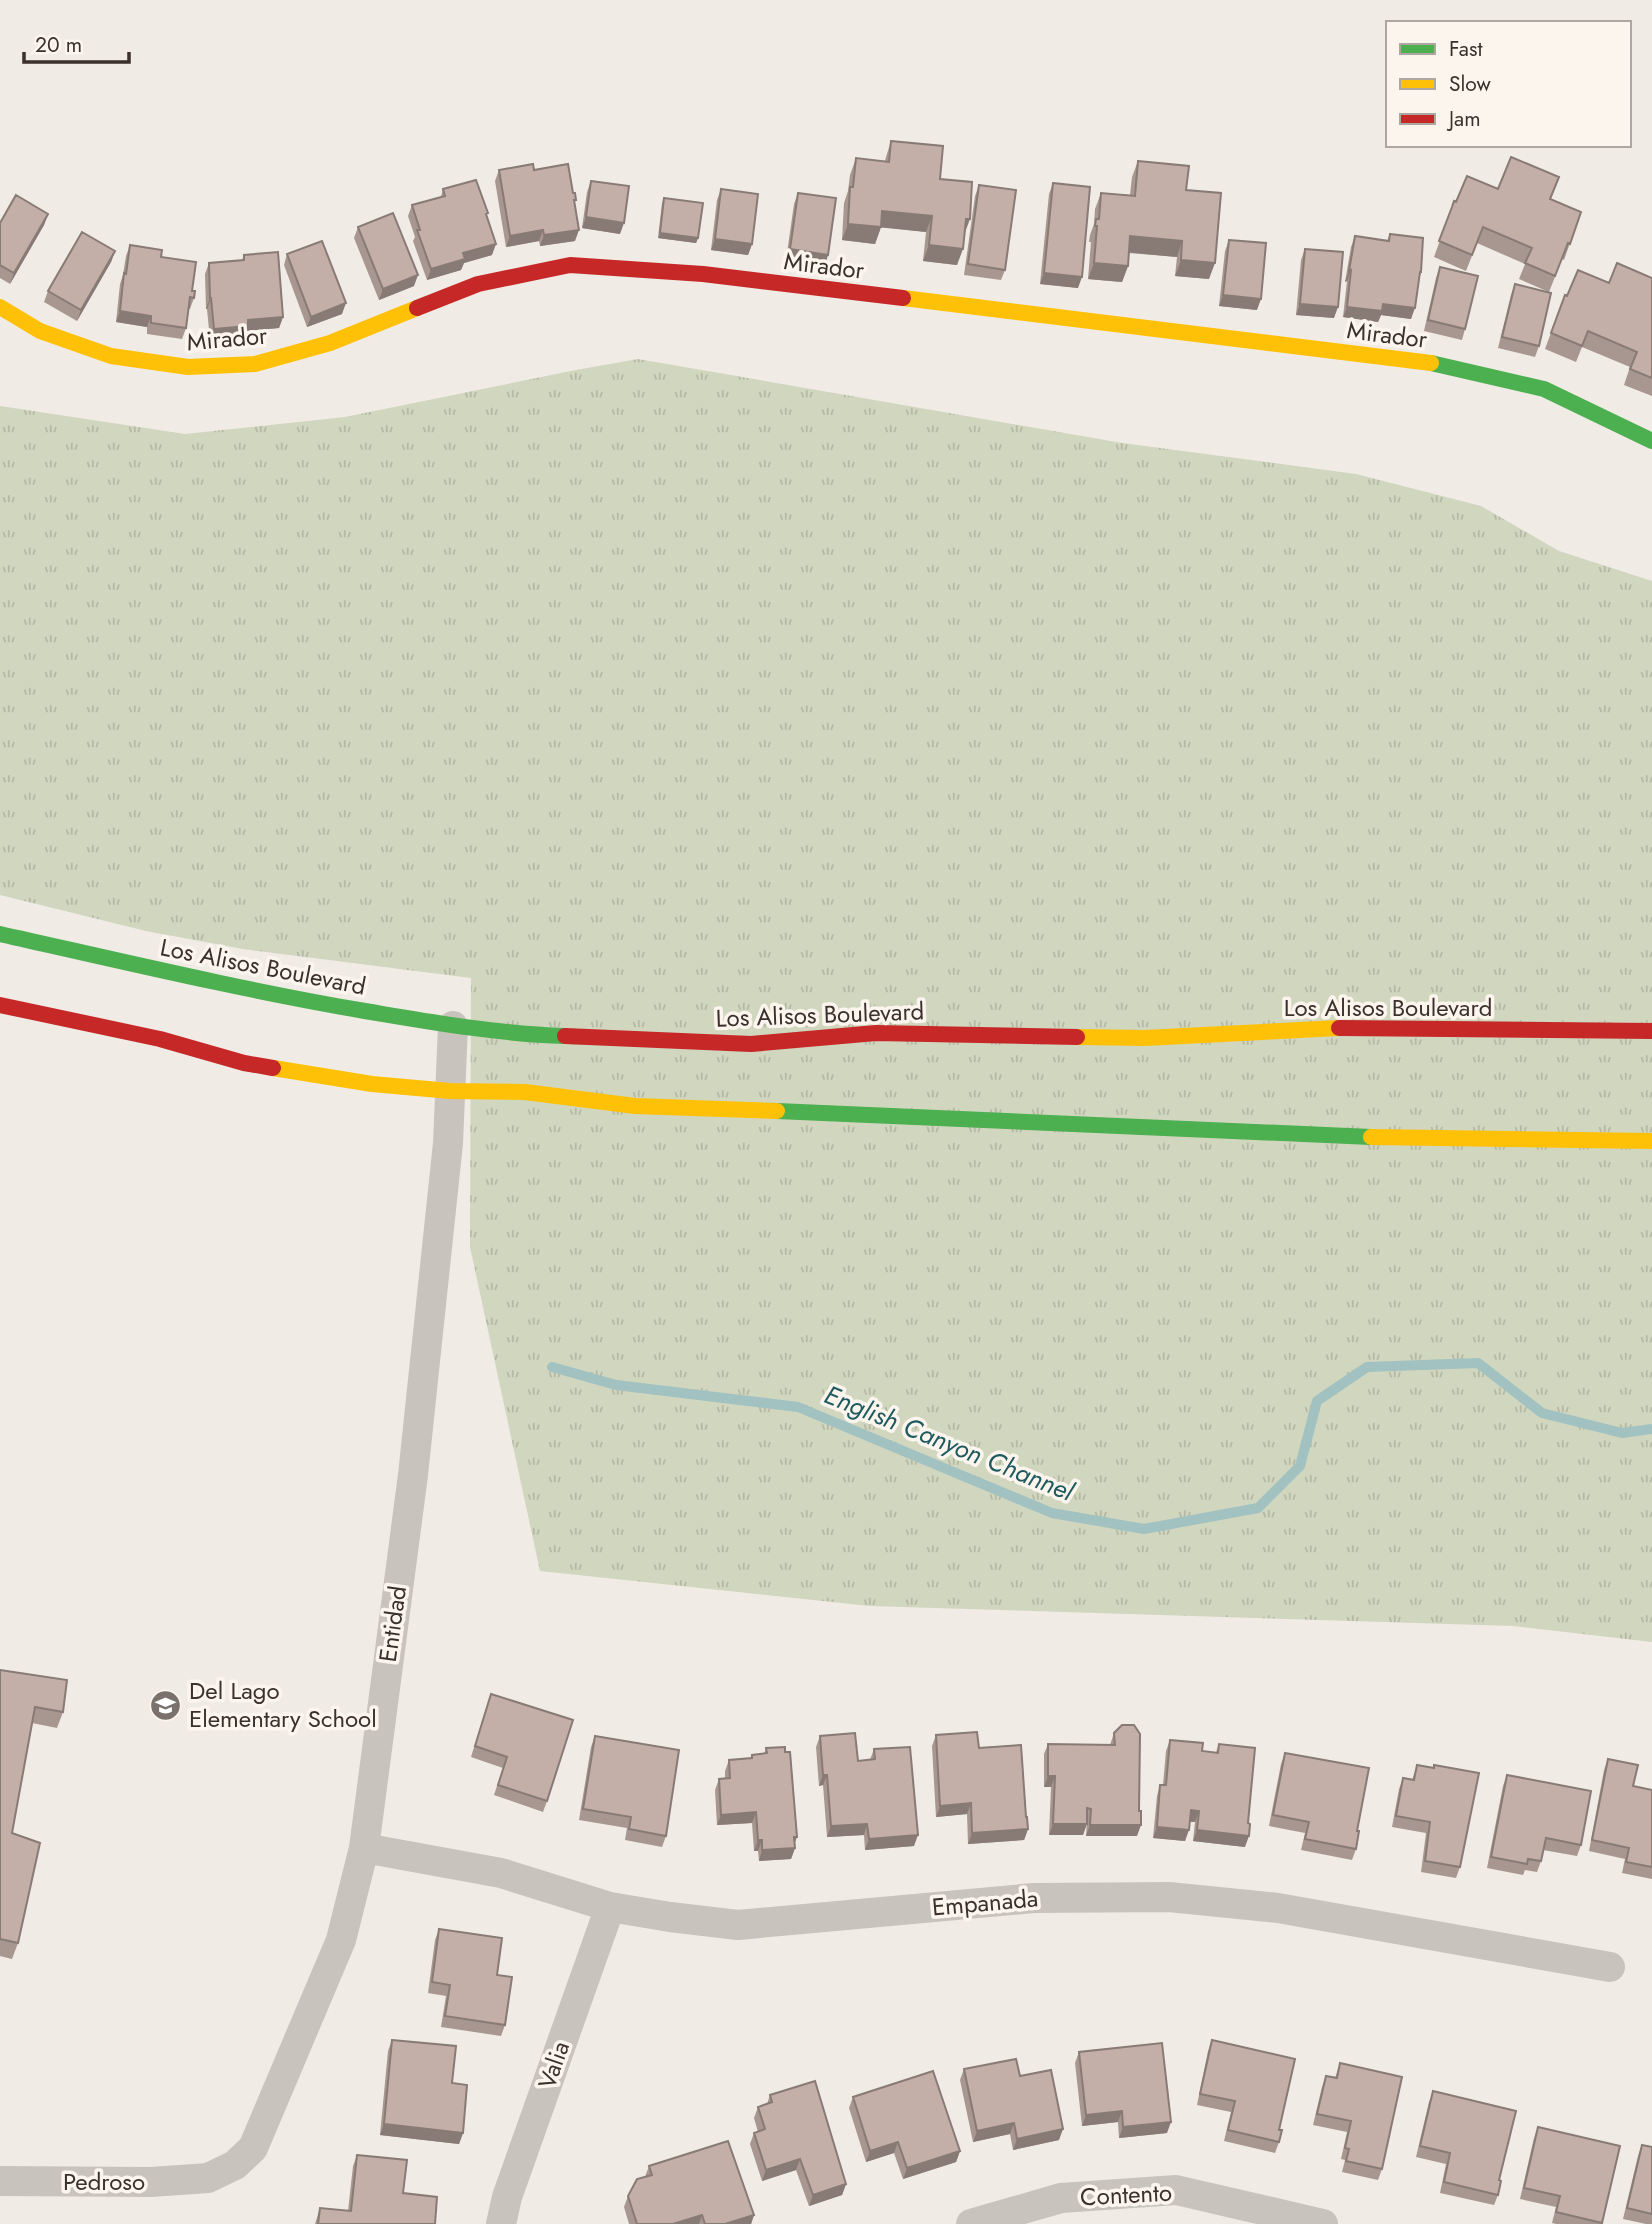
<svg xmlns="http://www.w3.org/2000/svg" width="1652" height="2224" font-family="Jost,sans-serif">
  <defs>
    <pattern id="grass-tufts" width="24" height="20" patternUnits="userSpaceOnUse" patternTransform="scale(1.75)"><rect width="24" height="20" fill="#d1d6bf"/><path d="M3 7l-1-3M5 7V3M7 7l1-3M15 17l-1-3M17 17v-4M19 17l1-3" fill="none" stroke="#b4b8a4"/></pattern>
  </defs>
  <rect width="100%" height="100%" fill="#f0ebe5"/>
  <path fill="url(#grass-tufts)" d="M 638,359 L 1122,443 L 1356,474 L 1481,506 L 1559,551 L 1652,581 L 1652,1642 L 1514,1626 L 869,1606 L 540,1571 L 470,1247 L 471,978 L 243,949 L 146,931 L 0,895 L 0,406 L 185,434 L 345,417 L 576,370 Z"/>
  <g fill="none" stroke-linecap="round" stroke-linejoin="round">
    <path stroke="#a1c2c1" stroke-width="10" d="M 552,1367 L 616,1385 L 798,1407 L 1052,1513 L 1144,1529 L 1258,1508 L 1300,1466 L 1317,1401 L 1367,1367 L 1478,1363 L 1542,1413 L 1622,1433 L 1652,1429"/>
    <path stroke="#c9c3be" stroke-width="30" d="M 364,1848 L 501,1873 L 610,1907 L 670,1917 L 738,1925 L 1034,1898 L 1169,1897 L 1278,1908 L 1610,1967
      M 0,2181 L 151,2182 L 208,2178 L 235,2165 L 253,2148 L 341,1940 L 364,1848 L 413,1475 L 448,1143 L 453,1026
      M 501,2224 L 507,2197 L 610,1907
      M 971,2224 L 1061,2198 L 1176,2190 L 1323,2224"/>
    <path stroke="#4caf50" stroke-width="16" d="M 1431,363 L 1544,389 L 1652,441
      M 0,934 C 121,961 242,990 365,1011 C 431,1022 498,1034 565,1036
      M 777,1111 L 1371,1137"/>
    <path stroke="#ffc107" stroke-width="16" d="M 903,298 L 1431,363
      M 0,307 L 40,331 L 111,356 L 188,367 L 255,364 L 330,343 L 417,308
      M 1077,1037 L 1145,1038 L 1339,1028
      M 273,1068 L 372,1084 L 450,1091 L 525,1092 L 635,1106 L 777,1111
      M 1371,1137 L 1652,1141"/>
    <path stroke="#c62828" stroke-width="16" d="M 417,308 L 478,284 L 570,265 L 703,274 L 903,298
      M 0,1005 L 160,1039 L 244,1063 L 273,1068
      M 1339,1028 L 1652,1031
      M 565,1036 L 751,1044 L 876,1033 L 1077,1037"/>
  </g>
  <path fill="#a89690" d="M 891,141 L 940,179 L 964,235 L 957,265 L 923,261 L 926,232 L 881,227 L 875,244 L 842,240 L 844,203 L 848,191 L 850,175 L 856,158 L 885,161 L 886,157 Z
    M 1138,161 L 1186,190 L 1209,279 L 1175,276 L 1177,257 L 1129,253 L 1128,266 L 1122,282 L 1088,279 L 1091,242 L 1089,242 L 1090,235 L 1094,224 L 1095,209 L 1101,193 L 1130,195 L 1132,177 Z
    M 499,170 L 534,170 L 573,193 L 576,200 L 574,204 L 575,241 L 540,246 L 539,241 L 506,247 L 495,181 Z
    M 591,181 L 620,234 L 582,228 L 587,192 Z
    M 1053,183 L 1078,288 L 1040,284 L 1049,194 Z
    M 979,185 L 1005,270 L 1001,280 L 964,275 L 975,196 Z
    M 443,189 L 487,216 L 492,255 L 464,263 L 461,270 L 427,280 L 413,241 L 415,237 L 408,216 L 412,205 L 441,197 Z
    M 721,189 L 752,244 L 748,255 L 711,250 L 717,200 Z
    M 1498,189 L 1551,199 L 1581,212 L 1564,260 L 1562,259 L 1549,292 L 1519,279 L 1525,264 L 1477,243 L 1466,271 L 1434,257 L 1452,207 L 1456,202 Z
    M 798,193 L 825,266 L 786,260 L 794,204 Z
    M 664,198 L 698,238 L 696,243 L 658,238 L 662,203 Z
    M 48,214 L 44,225 L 10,284 L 0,278 L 0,223 Z
    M 358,227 L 414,286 L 379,300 L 354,238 Z
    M 1390,234 L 1421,272 L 1419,279 L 1411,319 L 1381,315 L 1378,322 L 1343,317 L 1347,281 L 1345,282 L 1351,247 L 1355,236 L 1387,241 Z
    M 1229,240 L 1257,310 L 1219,306 L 1225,251 Z
    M 130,245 L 161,257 L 192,291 L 194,298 L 190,309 L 188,309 L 186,328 L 182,339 L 147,334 L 147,327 L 116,322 L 120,284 L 123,275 L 126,256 Z
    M 1305,249 L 1334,318 L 1296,315 L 1301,260 Z
    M 115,251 L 111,262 L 77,321 L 44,302 L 48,291 Z
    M 287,254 L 342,314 L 307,327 L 284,265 Z
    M 244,255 L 283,317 L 279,328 L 247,331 L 244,337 L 210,340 L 207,309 L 206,309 L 205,274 L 209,263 L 242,260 Z
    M 1440,267 L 1465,329 L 1462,340 L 1424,331 L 1436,278 Z
    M 1652,278 L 1652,396 L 1624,385 L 1630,367 L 1582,347 L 1576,362 L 1545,349 L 1565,295 L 1567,296 L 1609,283 Z
    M 1515,284 L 1539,346 L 1535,357 L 1498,348 L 1511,295 Z
    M 0,1670 L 63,1712 L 57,1728 L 32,1723 L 12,1833 L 18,1943 L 12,1959 L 0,1956 Z
    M 487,1705 L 547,1801 L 543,1812 L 494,1795 L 503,1768 L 471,1757 Z
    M 1114,1733 L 1137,1836 L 1086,1836 L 1087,1820 L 1083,1835 L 1049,1835 L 1051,1787 L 1044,1787 L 1044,1754 L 1048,1744 L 1110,1745 Z
    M 936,1735 L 979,1748 L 1026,1817 L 1028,1829 L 1024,1840 L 968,1844 L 967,1814 L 936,1817 L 932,1746 Z
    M 595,1736 L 666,1836 L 662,1847 L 625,1840 L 627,1828 L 579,1820 L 591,1747 Z
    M 820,1736 L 858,1761 L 870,1760 L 874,1749 L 914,1846 L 865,1850 L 864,1835 L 827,1837 L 823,1785 L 819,1786 L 816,1747 Z
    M 1170,1740 L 1202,1751 L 1216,1752 L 1219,1744 L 1245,1847 L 1193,1841 L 1195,1822 L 1190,1822 L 1185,1841 L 1153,1838 L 1157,1796 L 1160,1785 L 1163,1785 L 1166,1751 Z
    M 766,1748 L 795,1842 L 795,1848 L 791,1859 L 759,1861 L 758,1851 L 754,1851 L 752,1823 L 717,1825 L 715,1790 L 719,1779 L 725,1778 L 725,1771 L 729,1760 L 750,1758 L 752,1755 L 764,1754 Z
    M 1285,1753 L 1357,1831 L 1356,1849 L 1352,1860 L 1301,1850 L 1305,1833 L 1269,1826 L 1281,1764 Z
    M 1608,1759 L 1633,1786 L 1652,1790 L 1652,1879 L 1622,1873 L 1625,1859 L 1589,1851 L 1604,1770 Z
    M 1417,1765 L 1460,1867 L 1456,1878 L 1421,1872 L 1426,1833 L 1392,1827 L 1399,1789 L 1403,1778 L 1412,1780 Z
    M 1507,1775 L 1581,1845 L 1577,1856 L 1543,1850 L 1541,1861 L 1537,1872 L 1525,1870 L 1523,1875 L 1487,1868 L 1503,1786 Z
    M 439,1929 L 497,1975 L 505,2025 L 501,2036 L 441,2027 L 446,1996 L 428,1993 L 435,1940 Z
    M 392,2040 L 463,2133 L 459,2144 L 380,2135 L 388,2051 Z
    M 1212,2040 L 1279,2130 L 1279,2142 L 1275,2153 L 1224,2141 L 1231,2112 L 1197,2105 L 1208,2051 Z
    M 1079,2052 L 1167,2133 L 1119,2138 L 1118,2122 L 1082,2126 L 1075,2063 Z
    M 1340,2063 L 1382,2169 L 1378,2180 L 1342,2172 L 1345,2160 L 1341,2159 L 1347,2132 L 1313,2125 L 1322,2087 L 1326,2076 L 1335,2078 Z
    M 964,2069 L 1020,2076 L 1059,2140 L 1013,2150 L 1010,2134 L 973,2142 L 960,2080 Z
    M 1433,2091 L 1499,2180 L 1498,2195 L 1494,2205 L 1440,2193 L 1446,2164 L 1416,2157 L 1429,2102 Z
    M 770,2095 L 846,2184 L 842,2195 L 809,2206 L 796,2170 L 762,2181 L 750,2144 L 754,2133 L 758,2132 L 754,2118 L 758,2107 L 767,2104 Z
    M 853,2097 L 960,2151 L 956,2162 L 903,2179 L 894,2153 L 866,2162 L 849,2108 Z
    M 1538,2127 L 1620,2146 L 1602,2224 L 1556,2224 L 1552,2223 L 1556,2207 L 1520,2199 L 1534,2138 Z
    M 1642,2145 L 1652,2147 L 1652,2224 L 1646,2224 L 1623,2219 L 1638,2156 Z
    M 357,2155 L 435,2224 L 315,2224 L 320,2208 L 348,2211 L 353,2166 Z
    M 649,2166 L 754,2215 L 751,2224 L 629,2224 L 624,2207 L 628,2196 L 645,2177 Z"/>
  <path fill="#887a75" d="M 882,211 L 932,216 L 926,232 L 877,227 Z
    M 48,214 L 44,225 L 10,284 L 14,273 Z
    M 586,217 L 624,223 L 620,234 L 582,228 Z
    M 966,219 L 970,219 L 964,235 Z
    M 848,224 L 881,227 L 875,244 L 842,240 Z
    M 543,230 L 539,241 L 506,247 L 510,236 Z
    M 579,230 L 575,241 L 540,246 L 544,235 Z
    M 660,233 L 698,238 L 696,243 L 658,238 Z
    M 1130,236 L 1182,241 L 1177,257 L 1124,252 Z
    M 715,239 L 752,244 L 748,255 L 711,250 Z
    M 496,244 L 492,255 L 464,263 L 461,270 L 427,280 L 431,269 L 463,253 Z
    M 929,245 L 963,249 L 957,265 L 923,261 Z
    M 790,249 L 828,255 L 825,266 L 786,260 Z
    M 115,251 L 111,262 L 77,321 L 81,310 Z
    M 1181,260 L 1215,263 L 1209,279 L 1175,276 Z
    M 1094,263 L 1128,266 L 1122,282 L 1088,279 Z
    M 1351,270 L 1347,281 L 1345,282 L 1349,271 Z
    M 1044,273 L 1082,277 L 1078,288 L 1040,284 Z
    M 418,275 L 414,286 L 379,300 L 383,289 Z
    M 1223,295 L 1261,299 L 1257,310 L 1219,306 Z
    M 210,298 L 211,298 L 207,309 L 206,309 Z
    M 346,303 L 342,314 L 307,327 L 311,317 Z
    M 1300,304 L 1338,307 L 1334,318 L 1296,315 Z
    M 1383,304 L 1415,308 L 1411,319 L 1381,315 L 1378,322 L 1343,317 L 1347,307 Z
    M 120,311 L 151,316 L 147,327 L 116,322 Z
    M 283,317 L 279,328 L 247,331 L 244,337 L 210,340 L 214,329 L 248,320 Z
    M 823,1775 L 827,1775 L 823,1785 L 819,1786 Z
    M 1048,1776 L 1055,1776 L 1051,1787 L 1044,1787 Z
    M 971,1803 L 967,1814 L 936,1817 L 940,1806 Z
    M 1191,1810 L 1199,1811 L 1195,1822 L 1187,1821 Z
    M 756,1812 L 752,1823 L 717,1825 L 721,1815 Z
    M 867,1824 L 864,1835 L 827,1837 L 831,1826 Z
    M 1053,1824 L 1087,1824 L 1083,1835 L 1049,1835 Z
    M 1090,1825 L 1141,1825 L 1137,1836 L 1086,1836 Z
    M 1157,1827 L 1189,1830 L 1185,1841 L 1153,1838 Z
    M 1028,1829 L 1024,1840 L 968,1844 L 972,1833 Z
    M 1197,1830 L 1249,1836 L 1245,1847 L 1193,1841 Z
    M 918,1835 L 914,1846 L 865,1850 L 869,1839 Z
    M 794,1837 L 797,1837 L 793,1848 L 795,1848 L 791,1859 L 759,1861 L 762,1850 Z
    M 758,1840 L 762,1840 L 758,1851 L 754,1851 Z
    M 1122,2111 L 1118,2122 L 1082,2126 L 1086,2115 Z
    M 1171,2122 L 1167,2133 L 1119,2138 L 1123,2127 Z
    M 1014,2123 L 1010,2134 L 973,2142 L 977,2131 Z
    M 384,2124 L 463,2133 L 459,2144 L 380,2135 Z
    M 1063,2129 L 1059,2140 L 1013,2150 L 1017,2139 Z
    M 898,2142 L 894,2153 L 866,2162 L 870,2151 Z
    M 960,2151 L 956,2162 L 903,2179 L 907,2168 Z
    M 800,2159 L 796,2170 L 762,2181 L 766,2170 Z
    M 846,2184 L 842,2195 L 809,2206 L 813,2195 Z
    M 702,2215 L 699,2224 L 673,2224 Z
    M 754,2215 L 751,2224 L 725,2224 Z"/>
  <path fill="#c3afa7" stroke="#887a75" stroke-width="2" d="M 891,141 L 943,146 L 940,179 L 972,182 L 970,219 L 966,219 L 963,249 L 929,245 L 932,216 L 882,211 L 881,227 L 848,224 L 850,187 L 853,187 L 856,158 L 889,162 Z
    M 1511,157 L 1559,177 L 1550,199 L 1581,212 L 1570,244 L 1568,243 L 1555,276 L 1525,263 L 1532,248 L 1483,227 L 1472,255 L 1439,241 L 1452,207 L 1454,201 L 1456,202 L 1467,176 L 1498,189 Z
    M 1138,161 L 1189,166 L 1186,190 L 1221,193 L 1215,263 L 1181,260 L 1182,241 L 1130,236 L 1128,266 L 1094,263 L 1097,226 L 1095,226 L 1096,219 L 1099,219 L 1101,193 L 1135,196 Z
    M 533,164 L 534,170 L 568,164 L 573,193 L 575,193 L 576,200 L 574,200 L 579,230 L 544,235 L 543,230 L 510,236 L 499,170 Z
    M 476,180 L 488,213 L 486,214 L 496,244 L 463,253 L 465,259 L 431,269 L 417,230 L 420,230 L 412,205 L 445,196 L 443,189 Z
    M 591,181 L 629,186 L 624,223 L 586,217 Z
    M 1053,183 L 1090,187 L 1082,277 L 1044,273 Z
    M 979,185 L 1016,190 L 1005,270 L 968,264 Z
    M 721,189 L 758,194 L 752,244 L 715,239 Z
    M 798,193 L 836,198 L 828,255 L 790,249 Z
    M 16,195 L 48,214 L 14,273 L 0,265 L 0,223 Z
    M 664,198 L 703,203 L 698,238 L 660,233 Z
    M 393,213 L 418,275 L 383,289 L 358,227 Z
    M 82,232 L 115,251 L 81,310 L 48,291 Z
    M 1390,234 L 1423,238 L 1421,272 L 1420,272 L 1415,308 L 1383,304 L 1382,311 L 1347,307 L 1351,270 L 1349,271 L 1355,236 L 1389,241 Z
    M 1229,240 L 1266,243 L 1261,299 L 1223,295 Z
    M 322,241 L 346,303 L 311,317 L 287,254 Z
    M 130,245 L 162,250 L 161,257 L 196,262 L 192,291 L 195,291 L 194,298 L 190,297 L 186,328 L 151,323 L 151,316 L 120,311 L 124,273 L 126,274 Z
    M 1305,249 L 1343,252 L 1338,307 L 1300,304 Z
    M 278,252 L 283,317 L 248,320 L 248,326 L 214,329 L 211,298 L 210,298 L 209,263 L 244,260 L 244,255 Z
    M 1617,263 L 1652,278 L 1652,378 L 1630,369 L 1637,352 L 1588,331 L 1582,346 L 1551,333 L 1565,295 L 1567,296 L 1578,270 L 1609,283 Z
    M 1440,267 L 1478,276 L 1465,329 L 1428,320 Z
    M 1515,284 L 1551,293 L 1539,346 L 1502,337 Z
    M 0,1670 L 67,1680 L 63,1712 L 35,1707 L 12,1833 L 40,1843 L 18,1943 L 0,1939 Z
    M 491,1694 L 573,1720 L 547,1801 L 498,1785 L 507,1757 L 475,1746 Z
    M 1122,1725 L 1134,1725 L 1140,1734 L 1139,1811 L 1141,1811 L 1141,1825 L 1090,1825 L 1091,1809 L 1087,1808 L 1087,1824 L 1053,1824 L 1055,1776 L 1048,1776 L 1048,1744 L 1115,1745 L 1114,1733 Z
    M 977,1732 L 979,1748 L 1021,1745 L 1026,1817 L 1027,1817 L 1028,1829 L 972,1833 L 971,1803 L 940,1806 L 936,1735 Z
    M 855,1733 L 858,1761 L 875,1759 L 874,1749 L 910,1747 L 918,1835 L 869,1839 L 867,1824 L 831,1826 L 827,1775 L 823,1775 L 820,1736 Z
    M 595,1736 L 679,1750 L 666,1836 L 629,1829 L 631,1817 L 583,1809 Z
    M 1170,1740 L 1203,1743 L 1202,1751 L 1218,1753 L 1219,1744 L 1255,1748 L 1248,1823 L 1250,1824 L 1249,1836 L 1197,1830 L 1199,1811 L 1191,1810 L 1189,1830 L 1157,1827 L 1160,1785 L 1166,1785 Z
    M 785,1747 L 785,1752 L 790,1752 L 797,1837 L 794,1837 L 795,1848 L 762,1850 L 762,1840 L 758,1840 L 756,1812 L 721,1815 L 719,1779 L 730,1778 L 729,1760 L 752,1758 L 752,1755 L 767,1753 L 766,1748 Z
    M 1285,1753 L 1369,1768 L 1357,1831 L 1359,1831 L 1356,1849 L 1305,1839 L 1309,1822 L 1273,1815 Z
    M 1608,1759 L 1638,1765 L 1633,1786 L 1652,1790 L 1652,1867 L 1626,1862 L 1629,1848 L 1592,1840 Z
    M 1417,1765 L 1434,1768 L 1434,1765 L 1479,1773 L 1460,1867 L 1425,1861 L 1430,1822 L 1396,1816 L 1403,1778 L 1414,1780 Z
    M 1507,1775 L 1591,1791 L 1581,1845 L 1546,1838 L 1541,1861 L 1528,1859 L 1527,1864 L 1491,1857 Z
    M 439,1929 L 502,1938 L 497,1975 L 512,1977 L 505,2025 L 445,2016 L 450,1985 L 432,1982 Z
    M 392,2040 L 456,2046 L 452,2083 L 467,2085 L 463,2133 L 384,2124 Z
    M 1212,2040 L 1295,2059 L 1279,2130 L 1282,2130 L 1279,2142 L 1228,2130 L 1235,2101 L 1200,2094 Z
    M 1162,2043 L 1171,2122 L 1123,2127 L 1122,2111 L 1086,2115 L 1079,2052 Z
    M 1016,2059 L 1020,2076 L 1051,2070 L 1063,2129 L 1017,2139 L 1014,2123 L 977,2131 L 964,2069 Z
    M 1340,2063 L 1402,2077 L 1382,2169 L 1346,2161 L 1349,2149 L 1345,2148 L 1351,2121 L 1317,2114 L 1326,2076 L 1337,2078 Z
    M 933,2071 L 960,2151 L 907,2168 L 898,2142 L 870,2151 L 853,2097 Z
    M 815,2081 L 846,2184 L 813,2195 L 800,2159 L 766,2170 L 754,2133 L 765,2129 L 758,2107 L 772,2102 L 770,2095 Z
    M 1433,2091 L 1516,2111 L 1499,2180 L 1501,2181 L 1498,2195 L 1444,2182 L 1450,2153 L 1420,2146 Z
    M 1538,2127 L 1620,2146 L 1602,2223 L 1556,2212 L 1560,2196 L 1524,2188 Z
    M 728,2141 L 754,2215 L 725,2224 L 705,2224 L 702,2215 L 673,2224 L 637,2224 L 628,2196 L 637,2179 L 652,2175 L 649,2166 Z
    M 1642,2145 L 1652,2147 L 1652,2214 L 1627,2208 Z
    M 357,2155 L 407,2160 L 403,2193 L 437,2197 L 435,2224 L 318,2224 L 320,2208 L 351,2211 Z"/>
  <defs>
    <symbol id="school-disc" viewBox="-11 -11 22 22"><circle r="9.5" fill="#7a716c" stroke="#fbf5ee"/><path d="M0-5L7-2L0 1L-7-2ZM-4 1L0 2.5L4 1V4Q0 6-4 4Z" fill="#fff"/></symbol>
  </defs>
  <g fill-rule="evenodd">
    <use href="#school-disc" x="148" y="1688" width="35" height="35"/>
  </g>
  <g text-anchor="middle" stroke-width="7" stroke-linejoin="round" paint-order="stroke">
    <g font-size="24" fill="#3b302b" stroke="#fbf5ee">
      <text transform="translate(824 266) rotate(7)" y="8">Mirador</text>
      <text transform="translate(1387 335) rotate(7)" y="8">Mirador</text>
      <text transform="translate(227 339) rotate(-5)" y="8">Mirador</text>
      <text transform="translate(263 967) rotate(11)" y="8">Los Alisos Boulevard</text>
      <text x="1388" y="1016">Los Alisos Boulevard</text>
      <text transform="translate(820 1015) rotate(-2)" y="8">Los Alisos Boulevard</text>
      <text transform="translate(393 1624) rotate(-82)" y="8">Entidad</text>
      <text transform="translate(985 1903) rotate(-5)" y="8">Empanada</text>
      <text transform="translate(554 2065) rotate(-71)" y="8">Valia</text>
      <text x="104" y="2190">Pedroso</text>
      <text transform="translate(1126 2195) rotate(-3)" y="8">Contento</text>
    </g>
    <g font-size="24" fill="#3b302b" stroke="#fbf5ee" text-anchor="start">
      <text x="189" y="1699">Del Lago<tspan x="189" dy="28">Elementary School</tspan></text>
    </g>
    <g font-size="26" font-style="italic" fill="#1f5a5e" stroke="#fbf5ee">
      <text transform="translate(949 1443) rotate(22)" y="9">English Canyon Channel</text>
    </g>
  </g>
  <rect x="1386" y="21" width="245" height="126" fill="#fbf5ee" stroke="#aea6a0" stroke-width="2"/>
  <rect x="1400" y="44" width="35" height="10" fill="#4caf50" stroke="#aea6a0" stroke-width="2"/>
  <text x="1449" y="56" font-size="21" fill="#3b302b">Fast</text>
  <rect x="1400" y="79" width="35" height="10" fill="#ffc107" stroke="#aea6a0" stroke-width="2"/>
  <text x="1449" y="91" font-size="21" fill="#3b302b">Slow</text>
  <rect x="1400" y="114" width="35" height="10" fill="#c62828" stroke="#aea6a0" stroke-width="2"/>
  <text x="1449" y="126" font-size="21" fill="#3b302b">Jam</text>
  <path d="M24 52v10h105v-10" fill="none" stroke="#3b302b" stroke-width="3.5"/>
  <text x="35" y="52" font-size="21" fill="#3b302b" stroke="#fbf5ee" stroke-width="5" paint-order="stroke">20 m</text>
</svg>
